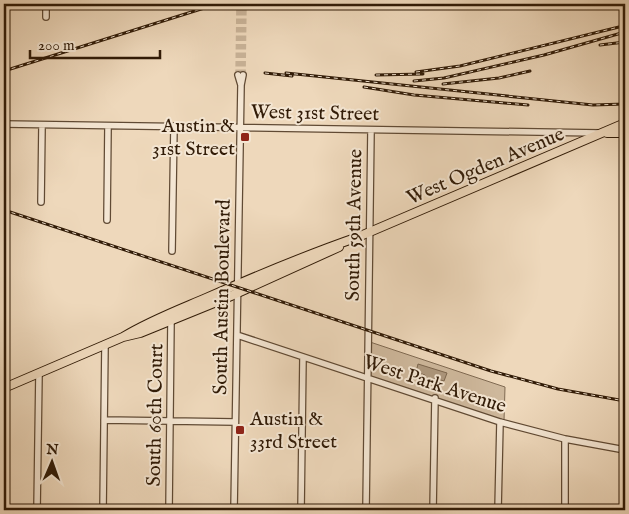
<svg xmlns="http://www.w3.org/2000/svg" width="629" height="514" font-family="'IM FELL English',serif">
  <rect width="100%" height="100%" fill="#eed8bb"/>
  <filter id="stains"><feTurbulence type="fractalNoise" baseFrequency=".004" numOctaves="4"/><feColorMatrix values="0 0 0 0 .2 0 0 0 0 .09 0 0 0 0 .02 0 0 0 .5 -.17"/></filter>
  <radialGradient id="worn" r=".72"><stop offset=".6" stop-color="#630" stop-opacity="0"/><stop offset="1" stop-color="#630" stop-opacity=".3"/></radialGradient>
  <path fill="#ceb89c" stroke="#806a52" d="M 370,342 L 505,387 L 504,421 L 370,376 Z"/>
  <path fill="#ae987e" stroke="#7c664e" d="M 418,364 L 447,373 L 444,381 L 434,378 L 432,385 L 423,382 L 425,375 L 416,372 Z"/>
  <g fill="none" stroke-linecap="round" stroke-linejoin="round">
    <path stroke="#c8b297" stroke-width="5.5" stroke-dasharray="5.5 3" stroke-linecap="butt" d="M 238,75 L 239,4
      M 243,75 L 244,4"/>
    <defs>
      <path id="minor" d="M 46,17 L 46,4
        M 238,75 L 241,85
        M 4,124 L 600,133
        M 41,202 L 42,125
        M 107,220 L 108,126
        M 172,251 L 174,126
        M 237,335 L 500,422 L 565,439 L 625,450
        M 104,420 L 235,422
        M 37,510 L 39,373
        M 103,510 L 105,345
        M 169,510 L 171,320
        M 234,510 L 241,85 L 243,75
        M 301,510 L 303,357
        M 366,510 L 371,130
        M 433,510 L 435,398
        M 498,510 L 500,422
        M 565,510 L 565,439"/>
      <path id="major" d="M 607,133 L 625,133
        M 123,337 C 149,321 178,310 206,298 C 256,276 306,255 358,237 L 625,123
        M 4,388 L 123,337 L 140,333 L 231,296 L 339,247"/>
    </defs>
    <use href="#minor" stroke="#604a34" stroke-width="8"/>
    <use href="#major" stroke="#311b07" stroke-width="10"/>
    <use href="#minor" stroke="#f4e6d3" stroke-width="5.5"/>
    <use href="#major" stroke="#eed8bb" stroke-width="8"/>
    <defs>
      <path id="rail" d="M 600,45 L 625,42
        M 4,71 L 217,4
        M 416,72 L 460,66 L 623,26
        M 265,73 L 292,76
        M 286,73 L 593,105 L 625,104
        M 376,75 L 423,74
        M 414,81 L 444,78 L 544,55 L 625,32
        M 443,84 L 499,78 L 530,71
        M 364,87 L 414,95 L 528,105
        M 4,210 L 491,371 L 558,389 L 625,401"/>
    </defs>
    <use href="#rail" stroke="#311b07" stroke-width="3"/>
    <use href="#rail" stroke="#f4e6d3" stroke-width="1" stroke-dasharray="4" stroke-linecap="butt"/>
  </g>
  <g fill="#8f2418" stroke="#f4e6d3" stroke-width="2">
    <rect x="240" y="132" width="10" height="10" rx="2.5"/>
    <rect x="235" y="425" width="10" height="10" rx="2.5"/>
  </g>
  <g text-anchor="middle" stroke-width="4" stroke-linejoin="round" paint-order="stroke">
    <g font-size="20" fill="#311b07" stroke="#f4e6d3">
      <text transform="translate(315 112) rotate(1)" y="7">West 31st Street</text>
      <text transform="translate(485 165) rotate(-23)" y="7">West Ogden Avenue</text>
      <text transform="translate(353 225) rotate(-89)" y="7">South 59th Avenue</text>
      <text transform="translate(221 297) rotate(-89)" y="7">South Austin Boulevard</text>
      <text transform="translate(435 383) rotate(18)" y="7">West Park Avenue</text>
      <text transform="translate(154 415) rotate(-89)" y="7">South 60th Court</text>
    </g>
    <g font-size="20" fill="#311b07" stroke="#f4e6d3" text-anchor="end">
      <text x="235" y="132">Austin &amp;<tspan x="235" dy="23">31st Street</tspan></text>
      <text x="250" y="425" text-anchor="start">Austin &amp;<tspan x="250" dy="23">33rd Street</tspan></text>
    </g>
  </g>
  <rect width="629" height="514" fill="none" stroke="#eed8bb" stroke-width="20"/>
  <rect x="5" y="5" width="619" height="504" fill="none" stroke="#311b07" stroke-width="2.5"/>
  <rect x="10" y="10" width="609" height="494" fill="none" stroke="#311b07"/>
  <g transform="translate(52 462) rotate(2)" stroke="#f4e6d3" stroke-width="4" paint-order="stroke">
  <path d="M0-4L9 19L0 12L-9 19Z" fill="#311b07"/>
  <text y="-8" font-size="14" font-weight="bold" text-anchor="middle" fill="#311b07">N</text>
  </g>
  <path d="M30 50v8h130v-8" fill="none" stroke="#311b07" stroke-width="2.5"/>
  <text x="38" y="50" font-size="15" fill="#311b07" stroke="#f4e6d3" stroke-width="4" paint-order="stroke">200 m</text>
  <rect width="100%" height="100%" filter="url(#stains)"/>
  <rect width="100%" height="100%" fill="url(#worn)"/>
</svg>
